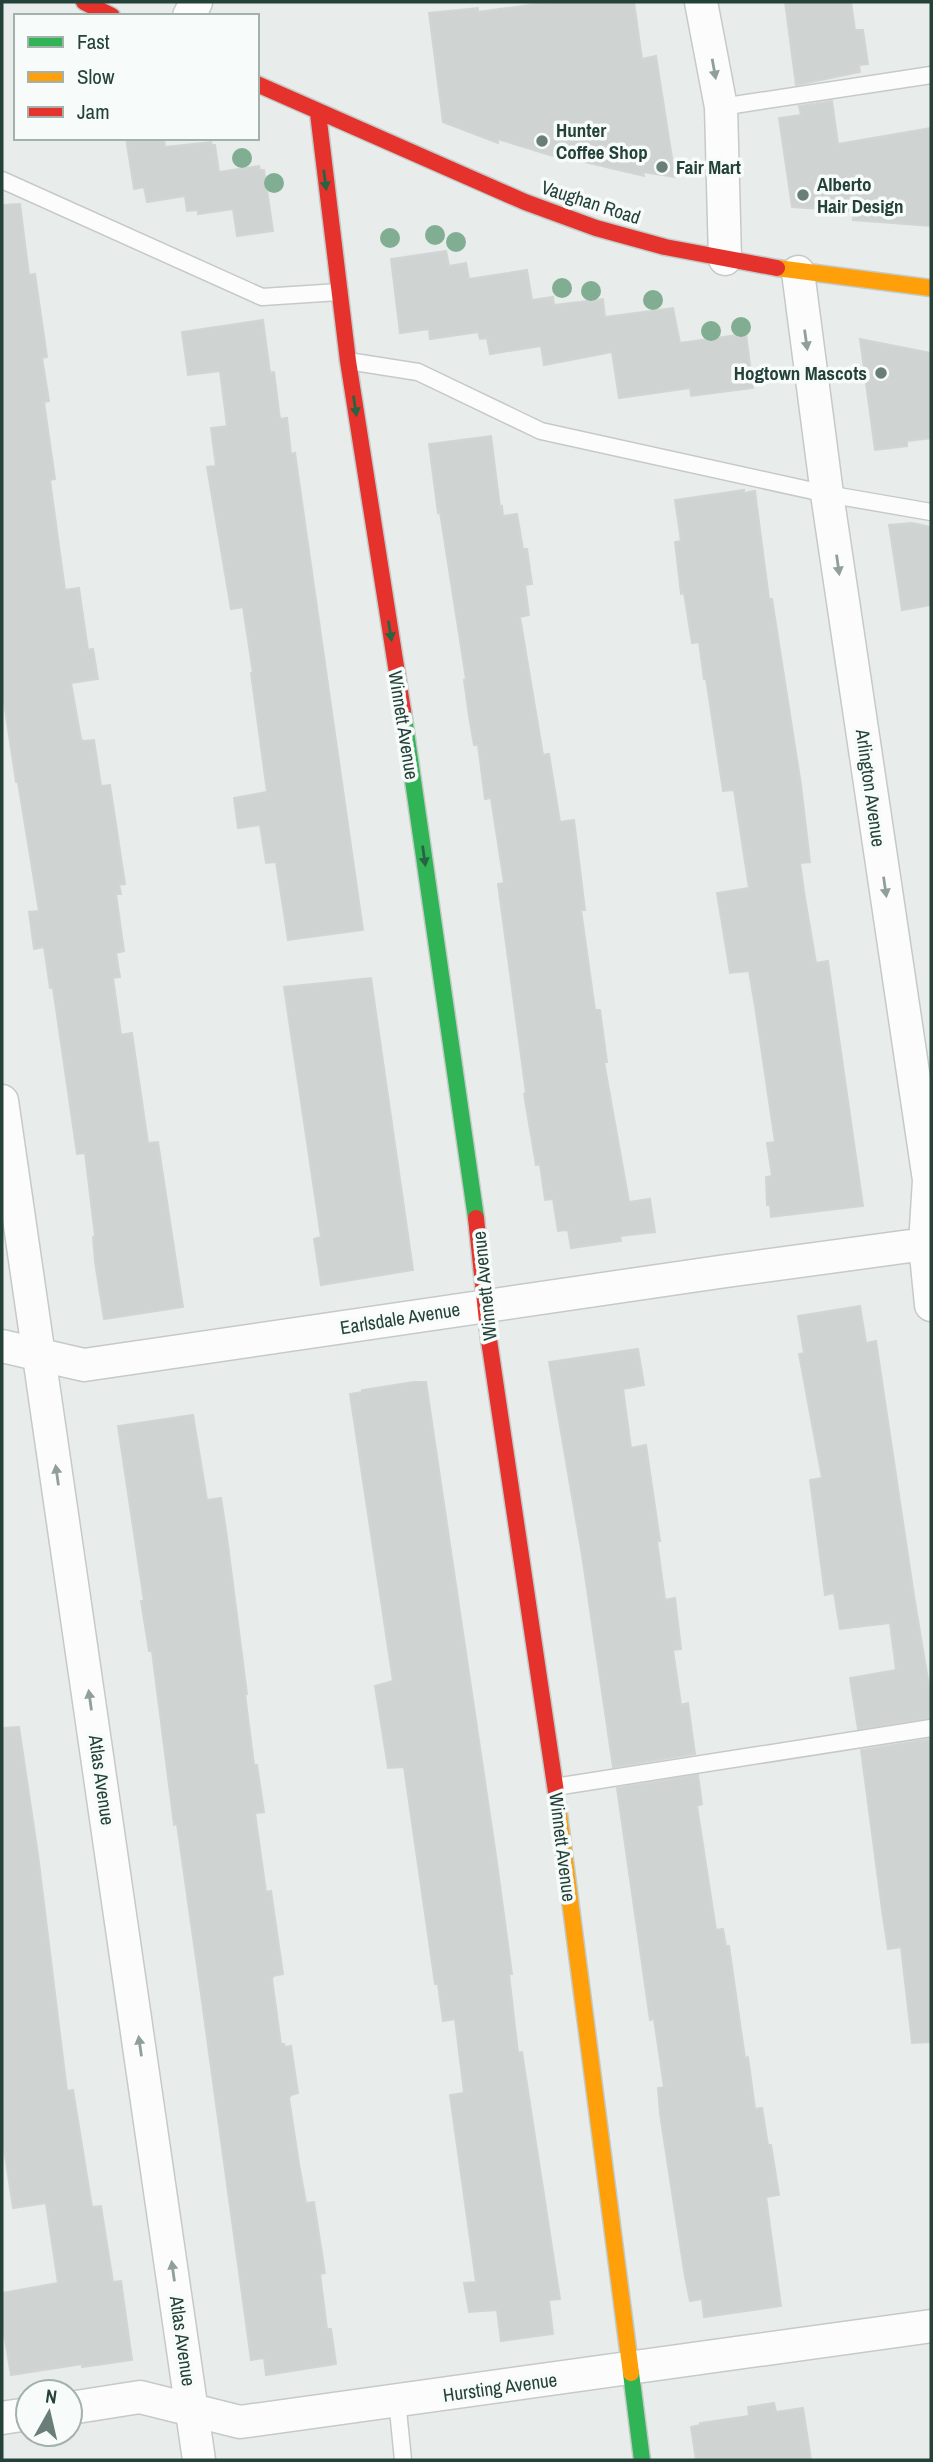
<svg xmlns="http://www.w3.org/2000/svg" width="933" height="2462" font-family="'Archivo Narrow',sans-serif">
  <rect width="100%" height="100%" fill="#e8edeb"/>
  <path fill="#cfd4d2" stroke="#d1d6d4" stroke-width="2" d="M 551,2 L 634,2 L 642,59 L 656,56 L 675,177 L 643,172 L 644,176 L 559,156 L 559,158 L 498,139 L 498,143 L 443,122 L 429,13 L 478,8 L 478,12 Z
    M 785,2 L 851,2 L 855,30 L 863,30 L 868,64 L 859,65 L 860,72 L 796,85 Z
    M 832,101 L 838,144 L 931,128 L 931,226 L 853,220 L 852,211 L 792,207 L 779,118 L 801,115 L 799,106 Z
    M 126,138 L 164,138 L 165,147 L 211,142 L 212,145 L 215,145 L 219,172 L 259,166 L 260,170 L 264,170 L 273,231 L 237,236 L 233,209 L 198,214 L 198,210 L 187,211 L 185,196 L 147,202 L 144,187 L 134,189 Z
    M 20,204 L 29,275 L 35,274 L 47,357 L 42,358 L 49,401 L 44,402 L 55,479 L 50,480 L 65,590 L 79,588 L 88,650 L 93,649 L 98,679 L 71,683 L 81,739 L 83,741 L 94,740 L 101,786 L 110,785 L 125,884 L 119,885 L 121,894 L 116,894 L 124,951 L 116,953 L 120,977 L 113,978 L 121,1035 L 132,1033 L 148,1143 L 158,1142 L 183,1307 L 104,1319 L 95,1262 L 93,1237 L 95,1236 L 85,1153 L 77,1154 L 53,988 L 50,988 L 44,947 L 34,949 L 29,912 L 39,911 L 18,782 L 16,782 L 2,689 L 2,205 Z
    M 446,251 L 449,266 L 466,263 L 469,279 L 527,270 L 532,300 L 553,297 L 554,305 L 603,299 L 605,317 L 673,308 L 680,343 L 746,334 L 753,388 L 691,396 L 690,388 L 619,398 L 612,352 L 544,365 L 541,346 L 490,354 L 487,338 L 480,339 L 478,332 L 430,339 L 429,329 L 400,333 L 391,259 Z
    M 263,320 L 270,373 L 274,372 L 280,419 L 287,418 L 291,454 L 295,453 L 363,930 L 288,940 L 276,862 L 266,863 L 260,825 L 238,828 L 234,798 L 267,792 L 251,673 L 253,673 L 243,607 L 231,609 L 207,467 L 216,466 L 211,428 L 227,426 L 220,371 L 188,375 L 182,332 Z
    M 860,339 L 931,353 L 931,438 L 907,441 L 907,446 L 875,450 Z
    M 491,436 L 500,507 L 502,506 L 503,516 L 517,514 L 523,549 L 527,549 L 532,584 L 525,585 L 529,615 L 520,617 L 543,755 L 549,754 L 560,822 L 574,820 L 585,910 L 581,910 L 595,1010 L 600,1010 L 607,1062 L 604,1062 L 629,1202 L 650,1199 L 655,1232 L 620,1236 L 621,1241 L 571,1248 L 568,1230 L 558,1231 L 553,1199 L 545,1200 L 540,1164 L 536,1165 L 524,1094 L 526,1093 L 498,884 L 504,883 L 491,798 L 485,799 L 478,745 L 474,745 L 469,716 L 464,680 L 466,679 L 440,512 L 438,513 L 429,444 Z
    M 744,490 L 744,493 L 755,491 L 769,599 L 772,599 L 801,785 L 810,862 L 800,863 L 804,892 L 816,963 L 828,961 L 863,1206 L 771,1217 L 770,1205 L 767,1205 L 766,1177 L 772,1176 L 767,1143 L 775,1142 L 755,1006 L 749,971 L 730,973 L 717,893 L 749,888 L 734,790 L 723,791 L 706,678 L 704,679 L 699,642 L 692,643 L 684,593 L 681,594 L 675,542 L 681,541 L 675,500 Z
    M 912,523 L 931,527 L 931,605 L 902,610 L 889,525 Z
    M 371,978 L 413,1270 L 321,1285 L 314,1239 L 321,1237 L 284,987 Z
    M 860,1306 L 866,1343 L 876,1341 L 914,1596 L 931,1698 L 931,1718 L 858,1729 L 850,1678 L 896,1670 L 890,1623 L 840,1629 L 834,1593 L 825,1595 L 810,1480 L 822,1478 L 799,1354 L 804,1353 L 798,1316 Z
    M 638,1349 L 644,1385 L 623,1389 L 631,1448 L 646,1445 L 660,1541 L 657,1541 L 665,1600 L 675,1598 L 681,1649 L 673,1650 L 681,1705 L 688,1703 L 695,1754 L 613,1767 L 582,1555 L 549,1362 Z
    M 414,1382 L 426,1382 L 496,1856 L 512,1974 L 509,1974 L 518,2053 L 522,2052 L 560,2299 L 549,2300 L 553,2334 L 501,2341 L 497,2310 L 469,2312 L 464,2283 L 476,2282 L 450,2095 L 464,2093 L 455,2019 L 443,2021 L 438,1984 L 435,1984 L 404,1767 L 388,1768 L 375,1686 L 393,1681 L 350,1394 L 362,1392 L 362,1390 Z
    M 193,1415 L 207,1500 L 221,1498 L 226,1530 L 247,1694 L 245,1694 L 254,1765 L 257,1765 L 264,1812 L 255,1813 L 266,1892 L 271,1891 L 283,1974 L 273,1976 L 272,1979 L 281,2044 L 284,2044 L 285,2047 L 291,2046 L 298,2093 L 291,2095 L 289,2098 L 299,2164 L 306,2203 L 314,2202 L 325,2273 L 320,2274 L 327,2329 L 331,2329 L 336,2364 L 266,2375 L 264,2358 L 251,2360 L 200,1987 L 177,1824 L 174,1825 L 152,1651 L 149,1651 L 141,1601 L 144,1601 L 118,1426 Z
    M 19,1727 L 38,1855 L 67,2091 L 73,2090 L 92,2207 L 101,2206 L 113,2282 L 121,2281 L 132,2360 L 82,2367 L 82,2364 L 11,2375 L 2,2322 L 2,2293 L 58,2283 L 46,2203 L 13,2208 L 2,2135 L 2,1728 Z
    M 931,1739 L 931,2042 L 912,2043 L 901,1947 L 888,1949 L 883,1917 L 861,1750 Z
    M 698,1775 L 702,1804 L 697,1806 L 716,1930 L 723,1929 L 726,1946 L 729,1946 L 745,2058 L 748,2057 L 755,2109 L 762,2108 L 768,2145 L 771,2145 L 779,2195 L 766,2197 L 781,2306 L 704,2317 L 702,2299 L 690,2301 L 685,2277 L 660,2114 L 658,2088 L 664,2087 L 654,2019 L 650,2020 L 617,1788 Z
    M 774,2403 L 776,2412 L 803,2408 L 811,2460 L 696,2460 L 691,2427 L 700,2425 L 700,2423 L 749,2416 L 748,2407 Z"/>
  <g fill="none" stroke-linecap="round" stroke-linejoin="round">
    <defs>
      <path id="lane" d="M 721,107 L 931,75
        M 2,180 L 262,297 L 339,292
        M 348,361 L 418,372 L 541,431 L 827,494 L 931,512
        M 555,1787 L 931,1728
        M 397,2400 L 403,2460"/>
      <path id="street" d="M 701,2 L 721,107 L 725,259
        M 189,16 L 196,2
        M 798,272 L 827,494 L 929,1180 L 925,1244 L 931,1305
        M 2,1101 L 199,2460
        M 2,1346 L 84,1365 L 726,1271 L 925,1244
        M 70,2408 L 140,2397 L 240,2422 L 931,2326
        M 2,2418 L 28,2414"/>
      <path id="fast" d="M 403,711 L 476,1218
        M 631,2373 L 642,2460"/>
      <path id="slow" d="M 777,268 L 931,288
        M 557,1799 L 631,2373"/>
      <path id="jam" d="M 84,2 L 112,16
        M 257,84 L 525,202 L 596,228 L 665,247 L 777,268
        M 318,113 L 348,361 L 403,711
        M 476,1218 L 489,1340 L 557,1799"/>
    </defs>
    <use href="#lane" stroke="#c5cac8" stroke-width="19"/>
    <use href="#street" stroke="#c5cac8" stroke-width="35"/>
    <use href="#fast" stroke="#c3cbc8" stroke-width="19"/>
    <use href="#slow" stroke="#c3cbc8" stroke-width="19"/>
    <use href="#jam" stroke="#c3cbc8" stroke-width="19"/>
    <use href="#lane" stroke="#fcfcfc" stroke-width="16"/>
    <use href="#street" stroke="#fcfcfc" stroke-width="32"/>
    <use href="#fast" stroke="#30b455" stroke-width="16"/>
    <use href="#slow" stroke="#ff9f0a" stroke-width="16"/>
    <use href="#jam" stroke="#e5322d" stroke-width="16"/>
  </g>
  <g fill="#81ae93">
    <circle cx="242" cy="158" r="10"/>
    <circle cx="274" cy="183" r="10"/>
    <circle cx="435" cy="235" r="10"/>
    <circle cx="390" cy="238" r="10"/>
    <circle cx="456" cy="242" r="10"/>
    <circle cx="562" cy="288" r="10"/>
    <circle cx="591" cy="291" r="10"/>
    <circle cx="653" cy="300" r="10"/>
    <circle cx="741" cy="327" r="10"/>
    <circle cx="711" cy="331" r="10"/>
  </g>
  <defs><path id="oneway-solid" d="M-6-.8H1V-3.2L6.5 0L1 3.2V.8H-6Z" transform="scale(1.75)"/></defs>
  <g fill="#909f9b">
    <use href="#oneway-solid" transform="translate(714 69) rotate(80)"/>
    <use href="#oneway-solid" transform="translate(806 340) rotate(82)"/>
    <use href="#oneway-solid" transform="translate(838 565) rotate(82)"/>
    <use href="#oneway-solid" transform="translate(885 887) rotate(82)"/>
    <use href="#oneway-solid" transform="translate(57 1475) rotate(-98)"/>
    <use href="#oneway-solid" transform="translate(90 1700) rotate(-98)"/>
    <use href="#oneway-solid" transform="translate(140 2046) rotate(-98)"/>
    <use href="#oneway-solid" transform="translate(173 2271) rotate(-98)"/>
  </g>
  <g fill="#286442">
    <use href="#oneway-solid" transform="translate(325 180) rotate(83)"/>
    <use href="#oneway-solid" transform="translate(355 406) rotate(81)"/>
    <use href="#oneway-solid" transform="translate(390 631) rotate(81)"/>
    <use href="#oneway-solid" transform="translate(424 856) rotate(82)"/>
  </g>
  <g fill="#697e78" stroke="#f7fbf9" stroke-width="2.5">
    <circle cx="542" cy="141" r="7"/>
    <circle cx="662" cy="167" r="7"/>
    <circle cx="803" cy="195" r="7"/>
    <circle cx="881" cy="373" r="7"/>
  </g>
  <g text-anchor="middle" stroke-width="7" stroke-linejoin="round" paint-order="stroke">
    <g font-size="19" font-weight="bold" fill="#24423a" stroke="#f7fbf9" text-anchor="start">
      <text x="556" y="137">Hunter<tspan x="556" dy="22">Coffee Shop</tspan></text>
      <text x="676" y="174">Fair Mart</text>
      <text x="817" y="191">Alberto<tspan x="817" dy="22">Hair Design</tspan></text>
      <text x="867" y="380" text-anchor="end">Hogtown Mascots</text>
    </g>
    <g font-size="19" fill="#24423a" stroke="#f7fbf9">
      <text transform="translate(591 202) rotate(18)" y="7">Vaughan Road</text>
      <text transform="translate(404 725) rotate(81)" y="7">Winnett Avenue</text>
      <text transform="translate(871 788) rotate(82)" y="7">Arlington Avenue</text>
      <text transform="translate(484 1286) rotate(-96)" y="7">Winnett Avenue</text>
      <text transform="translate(400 1318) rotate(-9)" y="7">Earlsdale Avenue</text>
      <text transform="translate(102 1780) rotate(82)" y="7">Atlas Avenue</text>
      <text transform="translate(563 1847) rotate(83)" y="7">Winnett Avenue</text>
      <text transform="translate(183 2341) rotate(82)" y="7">Atlas Avenue</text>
      <text transform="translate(500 2387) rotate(-8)" y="7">Hursting Avenue</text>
    </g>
  </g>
  <rect width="933" height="2462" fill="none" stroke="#24423a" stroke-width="7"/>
  <rect x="14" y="14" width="245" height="126" fill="#f7fbf9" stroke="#a3b1ad" stroke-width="2"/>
  <rect x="28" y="37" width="35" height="10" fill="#30b455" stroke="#a3b1ad" stroke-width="2"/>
  <text x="77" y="49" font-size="21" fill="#24423a">Fast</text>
  <rect x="28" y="72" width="35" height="10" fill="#ff9f0a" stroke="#a3b1ad" stroke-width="2"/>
  <text x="77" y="84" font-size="21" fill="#24423a">Slow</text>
  <rect x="28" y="107" width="35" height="10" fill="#e5322d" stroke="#a3b1ad" stroke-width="2"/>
  <text x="77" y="119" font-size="21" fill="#24423a">Jam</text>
  <g transform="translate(49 2413) rotate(8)"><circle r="33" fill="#f7fbf9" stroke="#a3b1ad" stroke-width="2"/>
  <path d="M0-5L12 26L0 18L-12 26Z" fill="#697e78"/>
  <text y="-10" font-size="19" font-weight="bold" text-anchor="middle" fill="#24423a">N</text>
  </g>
</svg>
